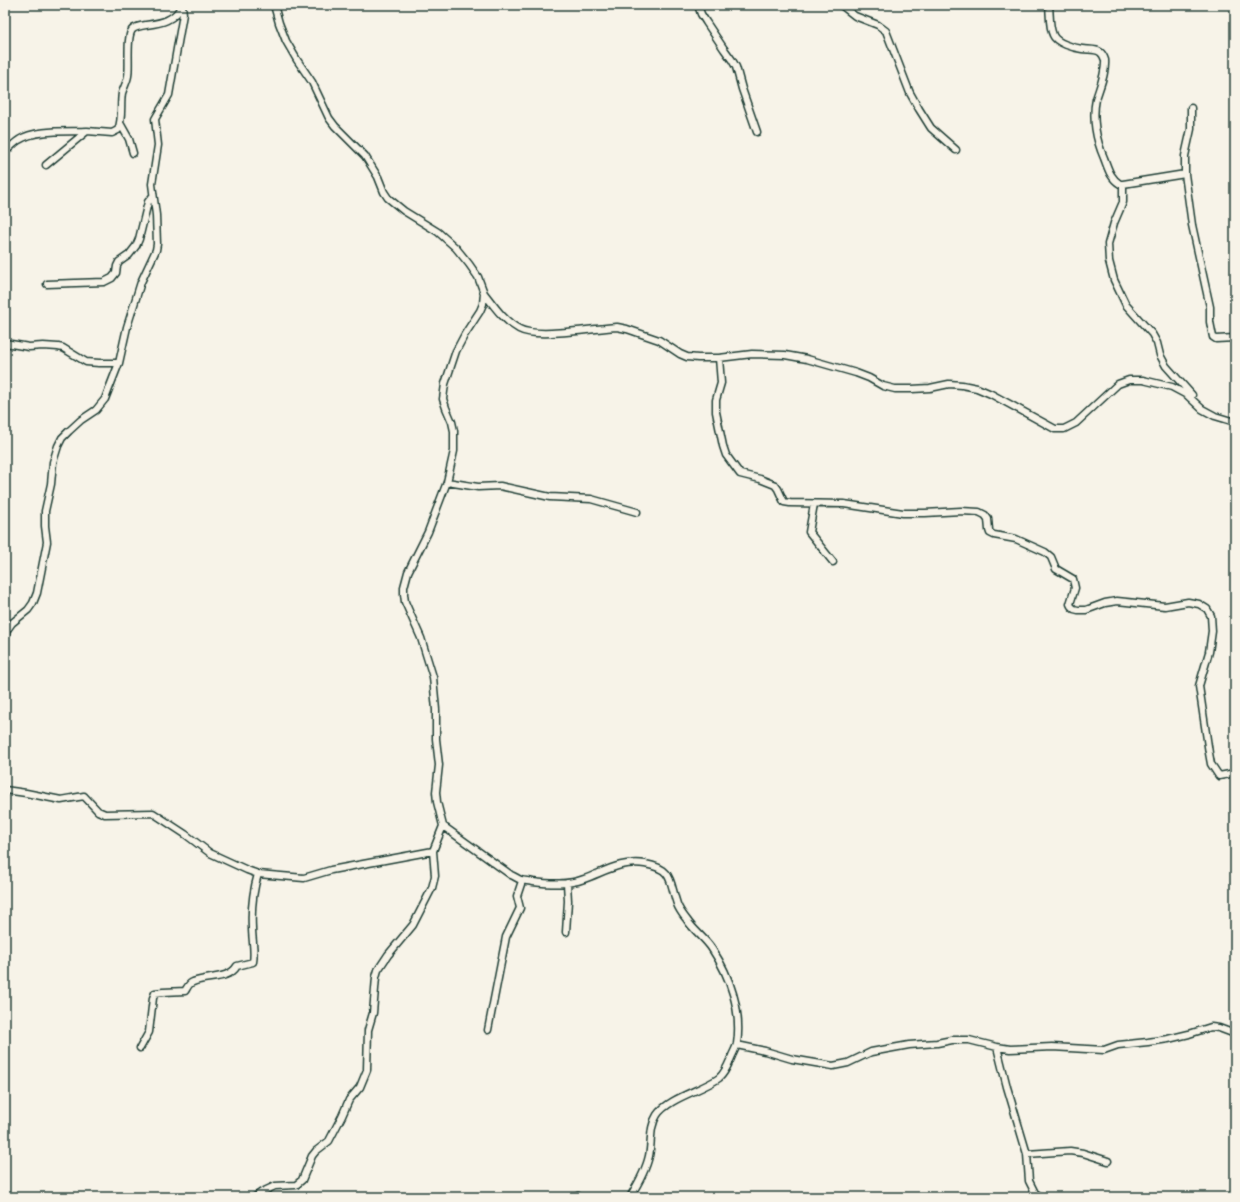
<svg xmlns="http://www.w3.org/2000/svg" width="1240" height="1202" font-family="'Shantell Sans',sans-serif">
  <rect width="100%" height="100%" fill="#f7f3e8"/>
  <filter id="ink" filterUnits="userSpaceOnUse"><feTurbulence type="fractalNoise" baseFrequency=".025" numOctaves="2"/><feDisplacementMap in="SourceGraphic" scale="8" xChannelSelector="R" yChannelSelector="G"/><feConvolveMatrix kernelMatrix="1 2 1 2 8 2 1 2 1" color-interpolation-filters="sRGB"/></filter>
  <g filter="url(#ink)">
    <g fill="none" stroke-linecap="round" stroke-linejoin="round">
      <defs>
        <path id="minor" d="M 274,5 L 279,23 L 286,41 L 297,60 L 312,82 L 329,118 L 335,126 L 365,156 L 378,177 L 384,192 L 388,198 L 404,211 L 438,232 L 456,248 L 469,264 L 478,277 L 484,293 L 483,304 L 480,311 L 465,334 L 456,351 L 445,384 L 443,399 L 446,408 L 452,422 L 454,431 L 454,451 L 447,482 L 428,532 L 408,572 L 404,587 L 404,594 L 405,602 L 421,638 L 433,677 L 436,710 L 436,739 L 439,765 L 436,792 L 437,802 L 443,826 L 511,875 C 514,876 518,879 521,880 C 525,881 530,881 533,882 C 551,884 568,885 584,879 C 604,872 622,860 645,864 C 674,869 669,881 677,904 C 679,910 683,915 687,920 C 694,931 705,938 712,949 C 730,976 742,1011 737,1044 C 736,1048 733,1053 731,1058 C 728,1065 725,1073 719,1078 C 703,1090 668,1098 657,1115 C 649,1127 652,1143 649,1156 C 646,1170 638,1184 630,1197
          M 698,5 L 701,14 L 706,22 L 724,49 L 732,60 L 736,67 L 742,89 L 757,132
          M 841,5 L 855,16 L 878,25 L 886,31 L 910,93 L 919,109 L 931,128 L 956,150
          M 1049,5 C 1050,14 1049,27 1053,35 C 1056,43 1074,48 1082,49 C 1088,50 1096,49 1100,52 C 1103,54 1104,57 1105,60 C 1106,73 1100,86 1096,99 C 1092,118 1096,140 1104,158 C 1108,168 1110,178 1120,184 L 1123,184 L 1185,174
          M 1191,108 L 1191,129 L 1185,156 L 1185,174 L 1192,225 L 1210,307 L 1210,322 L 1213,337 L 1216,339 L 1235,338
          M 120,123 L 129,139 L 133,153
          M 5,152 C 10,148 14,143 19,140 C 35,129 68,132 87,131
          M 46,165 L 87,131 L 112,133 L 118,130 C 123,118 120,105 122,93 C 124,87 127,82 128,76 C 130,65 126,38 132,30 C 139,21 171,30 182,5
          M 1123,184 L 1123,202 L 1114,223 L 1108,244 L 1109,261 L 1114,280 L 1126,305 L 1152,334 L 1157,343 L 1160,355 L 1166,366 L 1192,395
          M 47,284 L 104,282 L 112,278 L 116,273 L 117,266 L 119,262 L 129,255 L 136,246 L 139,239 L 148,202 L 153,196
          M 484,293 C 494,306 504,321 519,329 C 537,339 595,328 617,327 L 627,329 L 659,340 L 680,354 L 687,357 L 698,358 L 719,358 L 752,354 L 785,355 L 807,359 L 856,373 L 869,378 L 883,386 L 895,389 L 912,389 L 930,388 L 949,384 L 962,385 L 977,388 L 991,394 L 1055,429 L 1064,429 L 1076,423 L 1118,384 L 1129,380 L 1143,380 L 1172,387 L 1187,395 L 1202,409 L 1215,416 L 1235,422
          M 5,343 L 29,347 L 43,346 L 58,347 L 63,348 L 86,362 L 99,363 L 119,363
          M 719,358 L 721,383 L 716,400 L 716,412 L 723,446 L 726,455 L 740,474 L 760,479 L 775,485 L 778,489 L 784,502 L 790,503 L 844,504 L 903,513 L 925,513 L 961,511 L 979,512 L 985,515 L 988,519 L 989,530 L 990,533 L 994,535 L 1016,539 L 1045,552 L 1051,557 L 1056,569 L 1073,579 L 1075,588 L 1070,604 L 1071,606 L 1074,609 L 1078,610 L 1086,610 L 1105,603 L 1117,601 L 1165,606 L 1188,602 L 1199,604 L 1207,609 L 1211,616 L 1212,631 L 1209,652 L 1199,686 L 1209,753 L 1211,764 L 1219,776 L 1235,773
          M 447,482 L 478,487 L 500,486 L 550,497 L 591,499 L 637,512
          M 814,504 L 809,532 L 833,562
          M 5,638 L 7,630 L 12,623 L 28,610 L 33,603 L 37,593 L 47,542 L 45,526 L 45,511 L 51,484 L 53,462 L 58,446 L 62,438 L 69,431 L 81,420 L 96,410 L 105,399 L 119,363 L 127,327 L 141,282 L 156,250 L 157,244 L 156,215 L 152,184 L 158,145 L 155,119 L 169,95 L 183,14 L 182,5
          M 5,790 L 26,793 L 61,800 L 84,796 L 98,811 L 105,814 L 153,813 L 185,834 L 210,853 L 247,870 L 258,874 L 304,878 L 331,870 L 433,851
          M 566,932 L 568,901 L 567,883
          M 488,1030 L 506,937 L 520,908 L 517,896 L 522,881
          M 737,1045 L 765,1051 L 792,1059 L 833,1066 L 848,1063 L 871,1052 L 909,1045 L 937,1043 L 952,1040 L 969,1040 L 997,1047 L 1010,1049 L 1052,1047 L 1104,1050 L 1118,1045 L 1148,1042 L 1168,1039 L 1189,1034 L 1211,1027 L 1219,1028 L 1235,1034
          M 997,1047 L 1007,1087 L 1027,1154 L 1029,1181 L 1035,1193 L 1041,1197
          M 140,1048 L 149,1032 L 153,998 L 155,993 L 163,992 L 185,991 C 187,988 189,983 193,982 C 207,976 229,980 237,966 L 253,962 C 255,951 252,939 252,928 C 251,910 253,891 258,874
          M 1027,1154 L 1070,1151 L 1083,1153 L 1108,1161
          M 578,1196 L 578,1197
          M 255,1197 L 262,1192 L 275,1186 L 296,1185 L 302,1180 L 312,1156 L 316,1151 L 329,1141 L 342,1116 L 349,1100 L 360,1087 L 367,1070 L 368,1030 L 373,1013 L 376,977 L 378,970 L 388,955 L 413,925 L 432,888 L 435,876 L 433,851 L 443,826"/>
      </defs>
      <use href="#minor" stroke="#1f3d34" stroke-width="9"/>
      <use href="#minor" stroke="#f7f3e8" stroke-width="6"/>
    </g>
  </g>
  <rect width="1240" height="1202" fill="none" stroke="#f7f3e8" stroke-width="20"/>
  <rect x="10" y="10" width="1220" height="1182" fill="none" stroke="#1f3d34" stroke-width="1.5" filter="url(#ink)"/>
</svg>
